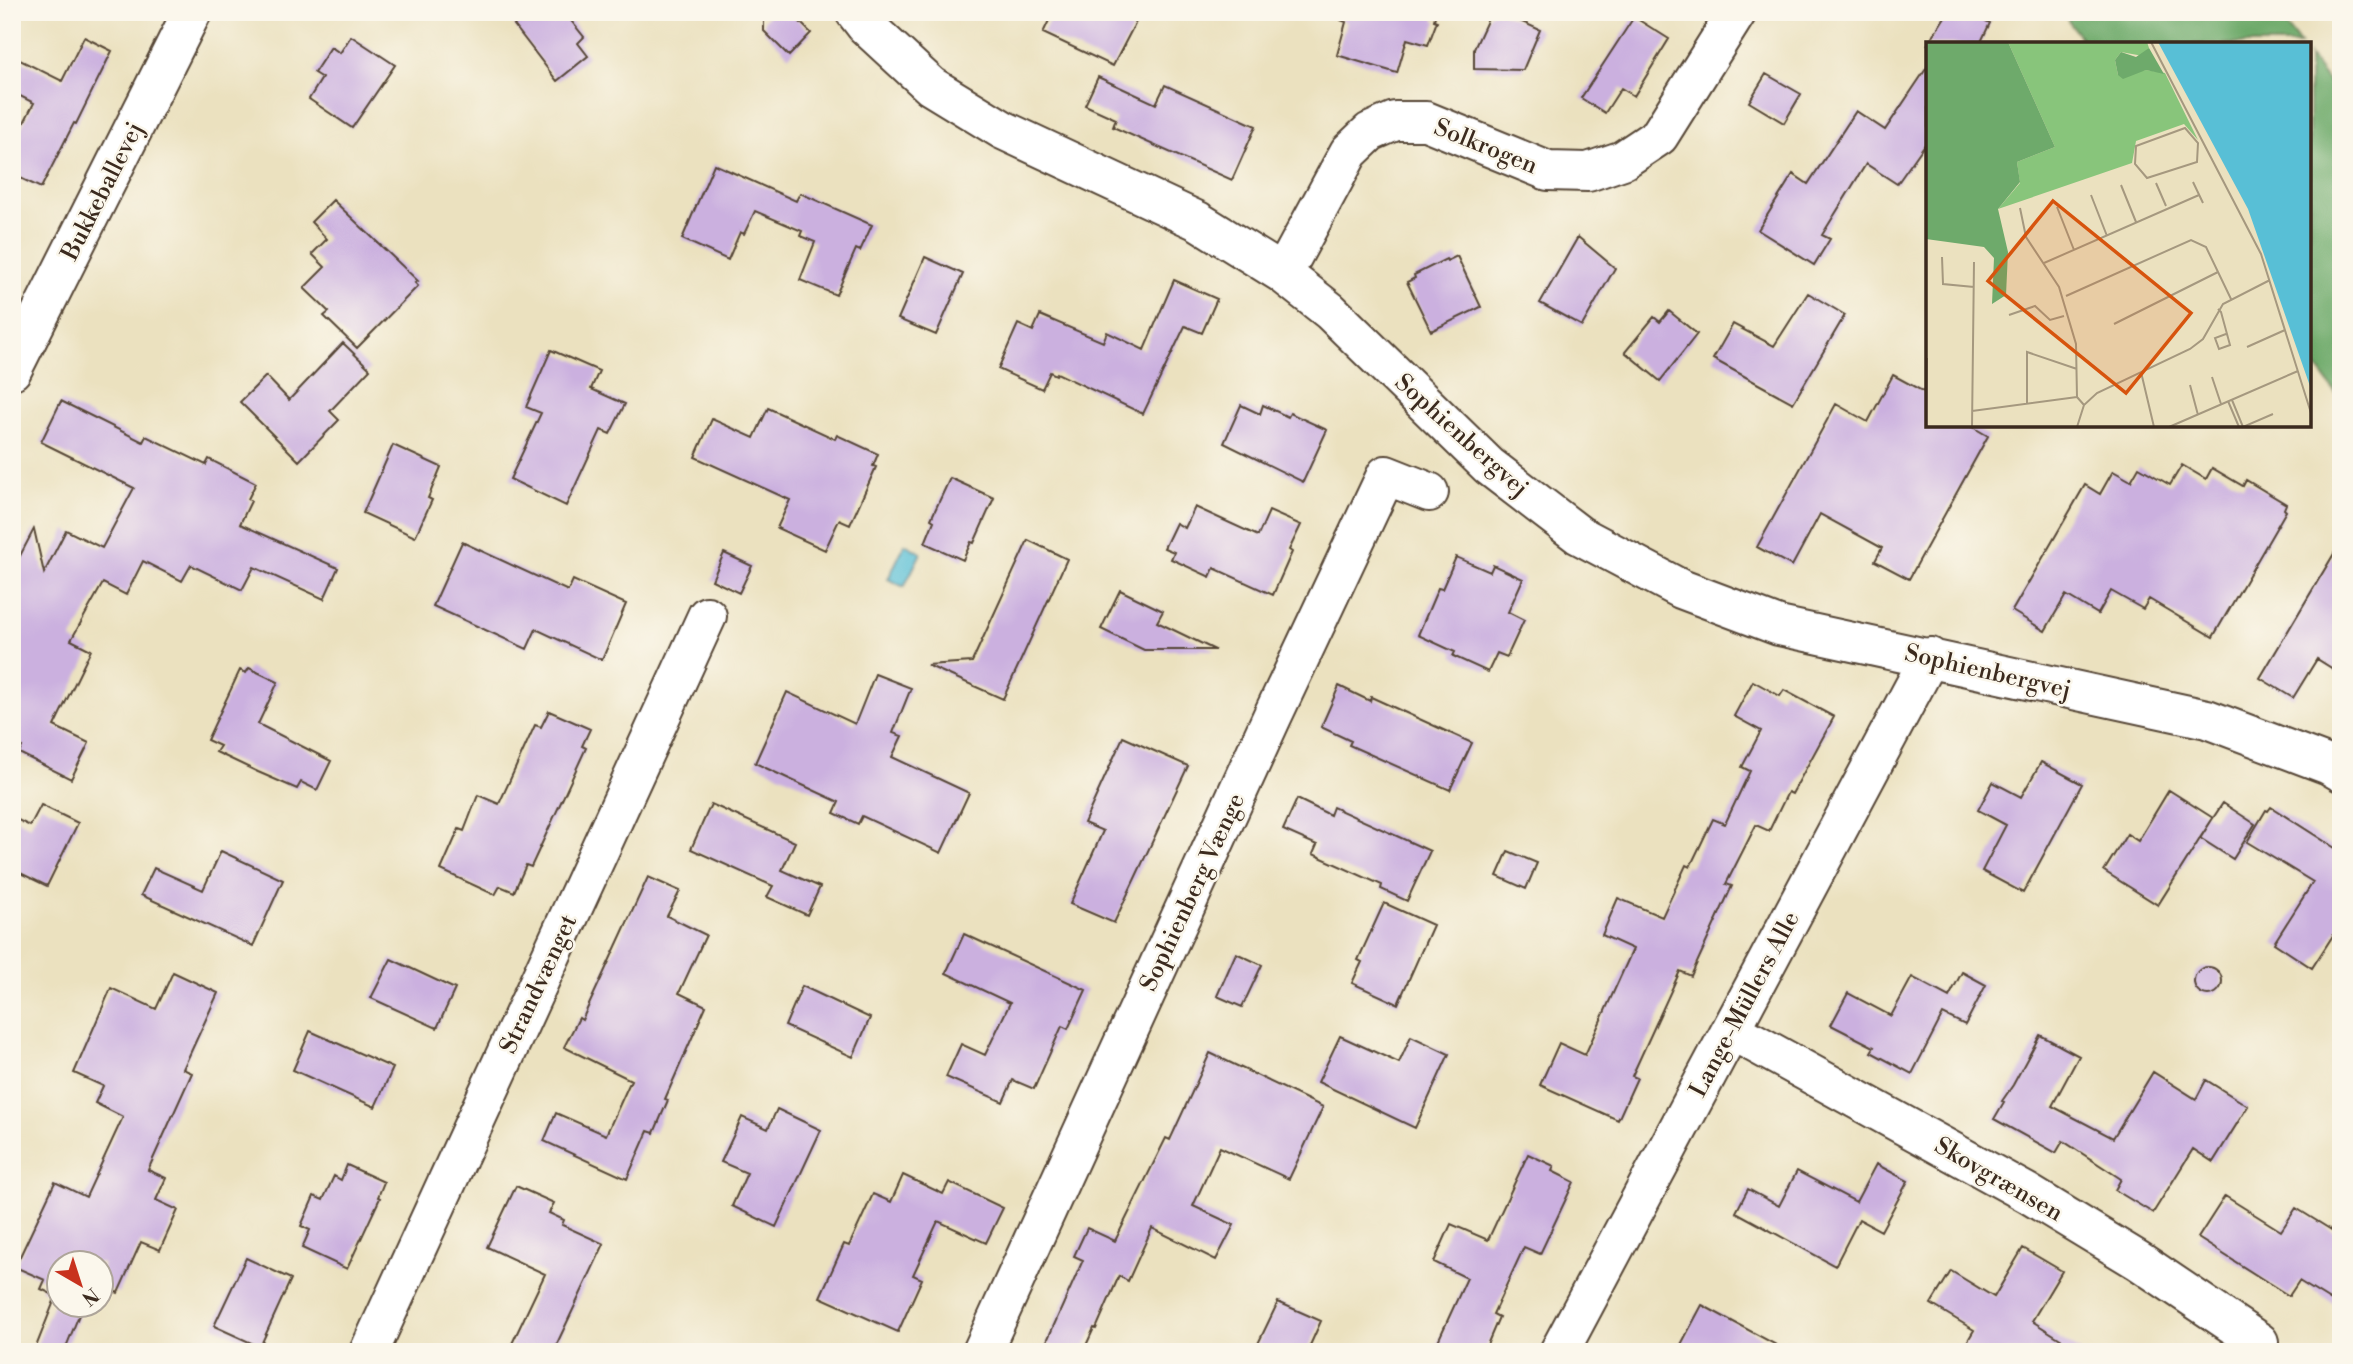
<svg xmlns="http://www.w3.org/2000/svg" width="2353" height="1364" font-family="'Libre Bodoni',serif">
  <rect width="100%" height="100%" fill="#fbf7ec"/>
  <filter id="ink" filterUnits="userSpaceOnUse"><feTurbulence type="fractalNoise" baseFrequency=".0143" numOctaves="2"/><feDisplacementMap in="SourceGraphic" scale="14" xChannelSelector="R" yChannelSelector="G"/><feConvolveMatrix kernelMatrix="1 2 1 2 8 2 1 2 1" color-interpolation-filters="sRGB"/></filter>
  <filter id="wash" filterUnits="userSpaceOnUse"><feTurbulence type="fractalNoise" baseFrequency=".00686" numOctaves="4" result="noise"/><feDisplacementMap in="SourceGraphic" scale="28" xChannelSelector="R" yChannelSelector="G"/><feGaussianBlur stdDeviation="1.57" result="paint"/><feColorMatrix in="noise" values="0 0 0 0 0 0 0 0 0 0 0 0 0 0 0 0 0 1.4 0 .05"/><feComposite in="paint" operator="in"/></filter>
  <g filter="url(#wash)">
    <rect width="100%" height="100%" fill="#ebe1bf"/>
    <path fill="#6eaa6b" stroke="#546a44" stroke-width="2" d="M 2062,12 L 2276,12 L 2300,44 L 2085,44 Z
      M 2309,56 L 2341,98 L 2341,400 L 2309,357 Z"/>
    <path fill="#58bfd6" stroke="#4a747a" stroke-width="2" d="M 905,544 L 921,553 L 904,587 L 888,579 Z"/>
    <g id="blocks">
      <path fill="#cbb0df" d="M 531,12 L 564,12 L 584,37 L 578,43 L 588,56 L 557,81 L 514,25 Z
        M 772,12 L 790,12 L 811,33 L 789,56 L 764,31 L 764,20 Z
        M 1053,12 L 1141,12 L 1113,66 L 1043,33 Z
        M 1342,12 L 1436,12 L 1434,20 L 1437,21 L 1428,45 L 1407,39 L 1397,73 L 1337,55 L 1346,22 L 1341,20 Z
        M 1491,12 L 1500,12 L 1540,30 L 1523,70 L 1474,69 L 1474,49 Z
        M 1948,12 L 1991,12 L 1986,21 L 1990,23 L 1980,44 L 1928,44 Z
        M 1634,17 L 1669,39 L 1634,96 L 1621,88 L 1605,113 L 1581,98 Z
        M 351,36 L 395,65 L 352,128 L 309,99 L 322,78 L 314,73 L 331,47 L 340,53 Z
        M 84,37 L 112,51 L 76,124 L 74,123 L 41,188 L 12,174 L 12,146 L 34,103 L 12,92 L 12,56 L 62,81 Z
        M 1928,66 L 1928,140 L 1897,184 L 1866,164 L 1822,235 L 1830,239 L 1814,265 L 1758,230 L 1793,174 L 1808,184 L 1856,111 L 1885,130 Z
        M 1766,74 L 1801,94 L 1784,123 L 1749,102 Z
        M 1098,77 L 1156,104 L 1165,85 L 1256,126 L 1232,180 L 1113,127 L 1116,119 L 1085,105 Z
        M 714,164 L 796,201 L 800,193 L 872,225 L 860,251 L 856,249 L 836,295 L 800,280 L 815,242 L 800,236 L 802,231 L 755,211 L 744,234 L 740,232 L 728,260 L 682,239 Z
        M 333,200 L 418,281 L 415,283 L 418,286 L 357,348 L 324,316 L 329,312 L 304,288 L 325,267 L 312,254 L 327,239 L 311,222 Z
        M 1578,237 L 1615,268 L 1582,326 L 1540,303 Z
        M 1457,256 L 1481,307 L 1431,331 L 1407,282 L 1415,278 L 1414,275 L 1446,259 L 1447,261 Z
        M 925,257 L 963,274 L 936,335 L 898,319 Z
        M 1174,280 L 1217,299 L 1202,333 L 1185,326 L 1143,414 L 1057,373 L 1056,375 L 1050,372 L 1042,389 L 998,369 L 1018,324 L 1033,331 L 1040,315 L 1103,342 L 1107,332 L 1144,350 Z
        M 1808,293 L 1845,315 L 1793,403 L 1713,359 L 1733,324 L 1774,346 Z
        M 1669,311 L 1697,334 L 1660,381 L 1625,352 L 1654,317 L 1660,322 Z
        M 343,343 L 370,369 L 330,411 L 339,420 L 299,461 L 240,402 L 266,376 L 289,400 Z
        M 551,350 L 599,371 L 591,389 L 625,404 L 610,434 L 601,430 L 566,506 L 510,479 L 541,413 L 526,407 Z
        M 1893,375 L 1928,394 L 1928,425 L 1969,425 L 1988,436 L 1909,579 L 1875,561 L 1882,548 L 1820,514 L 1792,566 L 1757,547 L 1836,404 L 1868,422 Z
        M 61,401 L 143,442 L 146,436 L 206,465 L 209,459 L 256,483 L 248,499 L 251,501 L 240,524 L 338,568 L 324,599 L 254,567 L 242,590 L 191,565 L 182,581 L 143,561 L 126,595 L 103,583 L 71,640 L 91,650 L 54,726 L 89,743 L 71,779 L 19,753 L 22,747 L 12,742 L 12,571 L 34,529 L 44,573 L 66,530 L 102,548 L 134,488 L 41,442 Z
        M 1241,405 L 1260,414 L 1263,405 L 1288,417 L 1290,413 L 1327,430 L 1303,482 L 1224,443 Z
        M 768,408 L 835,439 L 837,435 L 878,454 L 873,466 L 876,467 L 850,525 L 839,520 L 825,550 L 777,528 L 790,500 L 695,457 L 712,419 L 754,438 Z
        M 393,445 L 441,467 L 428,498 L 432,500 L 415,537 L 363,513 Z
        M 2182,465 L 2206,479 L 2212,468 L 2243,486 L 2246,480 L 2286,504 L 2284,509 L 2286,511 L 2213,637 L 2149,599 L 2143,609 L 2111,591 L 2098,614 L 2066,595 L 2045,631 L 2012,611 L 2085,485 L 2100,494 L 2113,471 L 2131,481 L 2139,467 L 2170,485 Z
        M 950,478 L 994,498 L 974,543 L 971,542 L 963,560 L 925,543 L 934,521 L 931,519 Z
        M 1195,507 L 1258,536 L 1269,511 L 1301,525 L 1289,550 L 1292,552 L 1273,595 L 1214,568 L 1210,577 L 1171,559 L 1174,552 L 1164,548 L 1176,523 L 1185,528 Z
        M 1028,540 L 1067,559 L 1003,699 L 927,665 L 972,662 Z
        M 462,542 L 568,591 L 573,580 L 626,604 L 602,660 L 536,629 L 527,649 L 433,606 Z
        M 2341,542 L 2341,674 L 2317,659 L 2293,698 L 2260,678 Z
        M 724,553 L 752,566 L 739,593 L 712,580 Z
        M 1456,557 L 1490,572 L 1493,565 L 1523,579 L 1508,612 L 1524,620 L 1507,657 L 1497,653 L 1488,672 L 1453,656 L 1455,652 L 1418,635 L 1438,588 L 1442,589 Z
        M 1120,590 L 1163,611 L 1157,622 L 1215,650 L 1144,650 L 1101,629 Z
        M 249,668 L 278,682 L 258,724 L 331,761 L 317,790 L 301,782 L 297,789 L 258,772 L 216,752 L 220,746 L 207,740 L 240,670 L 246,673 Z
        M 875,674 L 911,688 L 893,733 L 902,736 L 892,757 L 969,793 L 941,853 L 862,816 L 858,824 L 834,813 L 839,802 L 755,763 L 787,692 L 855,724 Z
        M 1753,681 L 1780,696 L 1784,690 L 1834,717 L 1792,794 L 1788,792 L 1769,831 L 1756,825 L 1726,884 L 1732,886 L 1691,976 L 1680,971 L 1632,1076 L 1637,1078 L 1618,1120 L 1540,1085 L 1559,1043 L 1585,1055 L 1633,949 L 1602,935 L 1618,898 L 1662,917 L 1686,865 L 1690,867 L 1713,819 L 1725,824 L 1750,771 L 1742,767 L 1761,731 L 1734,716 Z
        M 1339,686 L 1370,701 L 1371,697 L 1472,743 L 1450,790 L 1349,745 L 1351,741 L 1321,727 Z
        M 549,711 L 590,729 L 582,746 L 586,748 L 531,867 L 526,865 L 514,892 L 500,886 L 495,895 L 441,870 L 459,829 L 464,831 L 478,795 L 499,804 L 535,725 L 541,727 Z
        M 1123,737 L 1188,766 L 1114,923 L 1070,904 L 1103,831 L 1084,823 Z
        M 2041,762 L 2082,784 L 2023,893 L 1982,871 L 2006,825 L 1978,810 L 1993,782 L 2021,797 Z
        M 2169,790 L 2213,818 L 2158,905 L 2104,871 L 2127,834 L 2138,841 Z
        M 1297,799 L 1330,815 L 1333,807 L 1430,851 L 1407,901 L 1381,889 L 1382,885 L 1313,854 L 1317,845 L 1283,830 Z
        M 2223,803 L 2255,824 L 2233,859 L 2200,838 Z
        M 711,804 L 795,842 L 782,870 L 820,887 L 807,915 L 767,897 L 773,886 L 691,849 Z
        M 41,805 L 78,823 L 47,886 L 12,869 L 12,817 L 30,826 Z
        M 2271,807 L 2335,848 L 2341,839 L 2341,923 L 2312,968 L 2274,943 L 2313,882 L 2247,842 L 2266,810 L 2268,811 Z
        M 221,851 L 283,880 L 253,946 L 141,895 L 154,868 L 203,890 Z
        M 1508,851 L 1537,863 L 1526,889 L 1497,876 Z
        M 648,877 L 680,891 L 667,916 L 706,935 L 679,993 L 706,1006 L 665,1099 L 668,1100 L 654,1133 L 648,1131 L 627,1179 L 544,1141 L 556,1113 L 606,1135 L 631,1080 L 564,1047 L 579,1018 L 582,1020 Z
        M 1384,903 L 1433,925 L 1398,1004 L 1352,983 L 1362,962 L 1358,960 Z
        M 964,934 L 1086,990 L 1068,1029 L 1062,1026 L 1034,1089 L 1013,1080 L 1003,1102 L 946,1077 L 961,1044 L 985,1055 L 1010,1003 L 946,973 Z
        M 1236,953 L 1262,965 L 1242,1007 L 1217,996 Z
        M 391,959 L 455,989 L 437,1028 L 371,998 Z
        M2194 981a14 14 0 1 1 28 0a14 14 0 1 1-28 0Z
        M 173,972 L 218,993 L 183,1069 L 192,1073 L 148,1170 L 166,1178 L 156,1200 L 178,1210 L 160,1250 L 141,1242 L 118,1293 L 102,1286 L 102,1263 L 60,1263 L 60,1305 L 83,1305 L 64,1352 L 34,1352 L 56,1296 L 41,1289 L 45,1280 L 15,1267 L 55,1182 L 86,1197 L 123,1117 L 95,1103 L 103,1086 L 74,1073 L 111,988 L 156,1009 Z
        M 1962,972 L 1986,985 L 1965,1025 L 1943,1014 L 1912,1074 L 1871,1052 L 1874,1047 L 1831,1025 L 1848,993 L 1891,1016 L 1912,977 L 1949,997 Z
        M 802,986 L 870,1018 L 853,1057 L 785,1026 Z
        M 310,1031 L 393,1068 L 375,1107 L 293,1070 Z
        M 2040,1035 L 2079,1056 L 2052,1106 L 2113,1138 L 2153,1072 L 2196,1099 L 2206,1080 L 2248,1106 L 2213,1162 L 2193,1149 L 2153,1213 L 2115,1190 L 2121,1179 L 2063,1141 L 2056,1153 L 1994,1119 L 2004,1102 L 2002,1101 L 2013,1085 Z
        M 1340,1036 L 1399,1063 L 1411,1036 L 1449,1054 L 1415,1128 L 1318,1082 Z
        M 1210,1053 L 1323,1107 L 1289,1179 L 1220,1147 L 1193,1206 L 1234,1225 L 1216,1260 L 1152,1228 L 1128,1281 L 1119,1276 L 1096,1329 L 1094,1328 L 1083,1352 L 1065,1352 L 1046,1343 L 1083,1260 L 1074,1256 L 1087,1228 L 1115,1241 L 1166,1138 L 1170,1140 Z
        M 777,1109 L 821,1130 L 776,1227 L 732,1206 L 747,1173 L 721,1162 L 742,1117 L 768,1129 Z
        M 1528,1154 L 1554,1166 L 1552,1171 L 1574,1182 L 1540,1254 L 1524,1247 L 1493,1314 L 1499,1317 L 1484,1352 L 1433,1352 L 1467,1278 L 1434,1262 L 1451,1224 L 1488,1240 Z
        M 1876,1164 L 1908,1181 L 1881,1231 L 1859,1219 L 1835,1266 L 1736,1212 L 1748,1189 L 1779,1206 L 1797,1171 L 1856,1202 Z
        M 347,1165 L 384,1182 L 378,1197 L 380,1198 L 347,1269 L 302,1248 L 310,1230 L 301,1226 L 314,1196 L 323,1200 L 334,1176 L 341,1180 Z
        M 903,1175 L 943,1194 L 949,1182 L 1003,1208 L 986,1243 L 938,1221 L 913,1275 L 922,1279 L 898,1332 L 820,1297 L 844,1244 L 849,1246 L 873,1194 L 891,1202 Z
        M 516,1186 L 554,1203 L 549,1213 L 564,1220 L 562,1225 L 604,1244 L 553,1352 L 508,1352 L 545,1274 L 487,1247 Z
        M 2225,1196 L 2281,1231 L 2296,1208 L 2341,1236 L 2341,1307 L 2299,1281 L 2289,1296 L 2198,1238 Z
        M 2023,1248 L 2062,1271 L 2032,1321 L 2081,1352 L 1961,1352 L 1974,1330 L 1931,1304 L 1951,1271 L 1994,1297 Z
        M 246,1258 L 291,1279 L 260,1347 L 214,1326 Z
        M 1278,1302 L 1321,1321 L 1307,1352 L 1254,1352 Z
        M 1702,1305 L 1789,1352 L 1677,1352 Z"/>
    </g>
  </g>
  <g filter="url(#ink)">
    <use href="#blocks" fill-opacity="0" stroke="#554536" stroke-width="2"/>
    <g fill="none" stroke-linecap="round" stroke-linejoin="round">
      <defs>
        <path id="minor" d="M 855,12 L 865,25 L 931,86 L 1003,130 L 1198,221 L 1283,274 L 1330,311 L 1489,466 L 1579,535 L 1681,589 L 1779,626 L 2207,719 L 2329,765 L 2341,772
          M 1283,274 L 1349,152 L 1370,132 L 1395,121 L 1426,121 L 1548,171 L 1588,172 L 1623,160 L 1659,136 L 1737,12
          M 12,370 L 192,12
          M 1731,1030 L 2027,1193 L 2139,1261 L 2259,1342
          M 369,1352 L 707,616
          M 982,1352 L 1272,717 L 1386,475 L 1429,492
          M 1559,1352 L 1930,657"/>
      </defs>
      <use href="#minor" stroke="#554536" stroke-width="42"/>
      <use href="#minor" stroke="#fff" stroke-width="38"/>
    </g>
  </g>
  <g text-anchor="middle" stroke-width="5" stroke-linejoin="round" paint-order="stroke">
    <g font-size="24" fill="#3b2a1e" stroke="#fbf7ec">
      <text transform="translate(1486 146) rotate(22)" y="8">Solkrogen</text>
      <text transform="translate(102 191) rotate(-63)" y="8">Bukkeballevej</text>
      <text transform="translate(1462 435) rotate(42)" y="8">Sophienbergvej</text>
      <text transform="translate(1988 671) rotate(13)" y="8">Sophienbergvej</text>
      <text transform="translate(1192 892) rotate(-65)" y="8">Sophienberg Vænge</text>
      <text transform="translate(538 984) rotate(-65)" y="8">Strandvænget</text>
      <text transform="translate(1744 1004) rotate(-62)" y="8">Lange-Müllers Alle</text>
      <text transform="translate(1999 1179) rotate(30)" y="8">Skovgrænsen</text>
    </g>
  </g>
  <g transform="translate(1926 42)">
    <rect width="385" height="385" fill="#ebe1bf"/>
    <path d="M 82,0 L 221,0 L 223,6 L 217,14 L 195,10 L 189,18 L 192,33 L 220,28 L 239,31 L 272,98 L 258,82 L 210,99 L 206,121 L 72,167 L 94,141 L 91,120 L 129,105 Z" fill="#88c57b"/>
    <path d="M 0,0 L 82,0 L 129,105 L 91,120 L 94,140 L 72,167 L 82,210 L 80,253 L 66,262 L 68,216 L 58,205 L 0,197 ZM 223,6 L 238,32 L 220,28 L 197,37 L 192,33 L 189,18 L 195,10 L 210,15 Z" fill="#6eaa6b"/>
    <path d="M 232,0 L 385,0 L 385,347 L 322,167 Z" fill="#58bfd6"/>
    <path fill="none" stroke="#a5987f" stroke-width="2" d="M 225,0 L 335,212 L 385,371M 259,86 L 272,101 L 271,120 L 221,136 L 209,122 L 210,104 ZM 267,140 L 277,161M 230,141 L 240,164M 195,143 L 210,180M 165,153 L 181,194M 131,165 L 148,208M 94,166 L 100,195 L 133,245 L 150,302 L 151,355 L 158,363M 16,215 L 17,242 L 48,245M 118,221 L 273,153M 140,254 L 265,198 L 280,205 L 305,257M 292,267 L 295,270 L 304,303 L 293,307 L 289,296 L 300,292M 83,273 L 109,264 L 124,278 L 138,274M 188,282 L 292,230M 321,305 L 359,288M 215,330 L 228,385M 286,335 L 295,362M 264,343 L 272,373M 306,358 L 317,385 L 347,372M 302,359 L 313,385M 101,362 L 101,310 L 151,327M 0,365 L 1,316M 46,369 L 151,355M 46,385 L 48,220M 151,385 L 158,363 L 171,351 L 264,307 L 277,297 L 297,262 L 344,238M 243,385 L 372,329"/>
    <path fill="#d7540e" fill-opacity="0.15" stroke="#d7540e" stroke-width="3.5" d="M 127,159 L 265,271 L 200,351 L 62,239 Z"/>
    <rect width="385" height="385" fill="none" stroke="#3b2a1e" stroke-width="3.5"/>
  </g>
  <rect width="2353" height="1364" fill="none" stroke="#fbf7ec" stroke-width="42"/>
  <g transform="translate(80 1284) rotate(141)"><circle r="33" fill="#fbf7ec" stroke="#aea59a" stroke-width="2"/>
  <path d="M0-5L12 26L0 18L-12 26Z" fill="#c8321e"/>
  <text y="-10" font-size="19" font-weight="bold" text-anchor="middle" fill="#3b2a1e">N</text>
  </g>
</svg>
